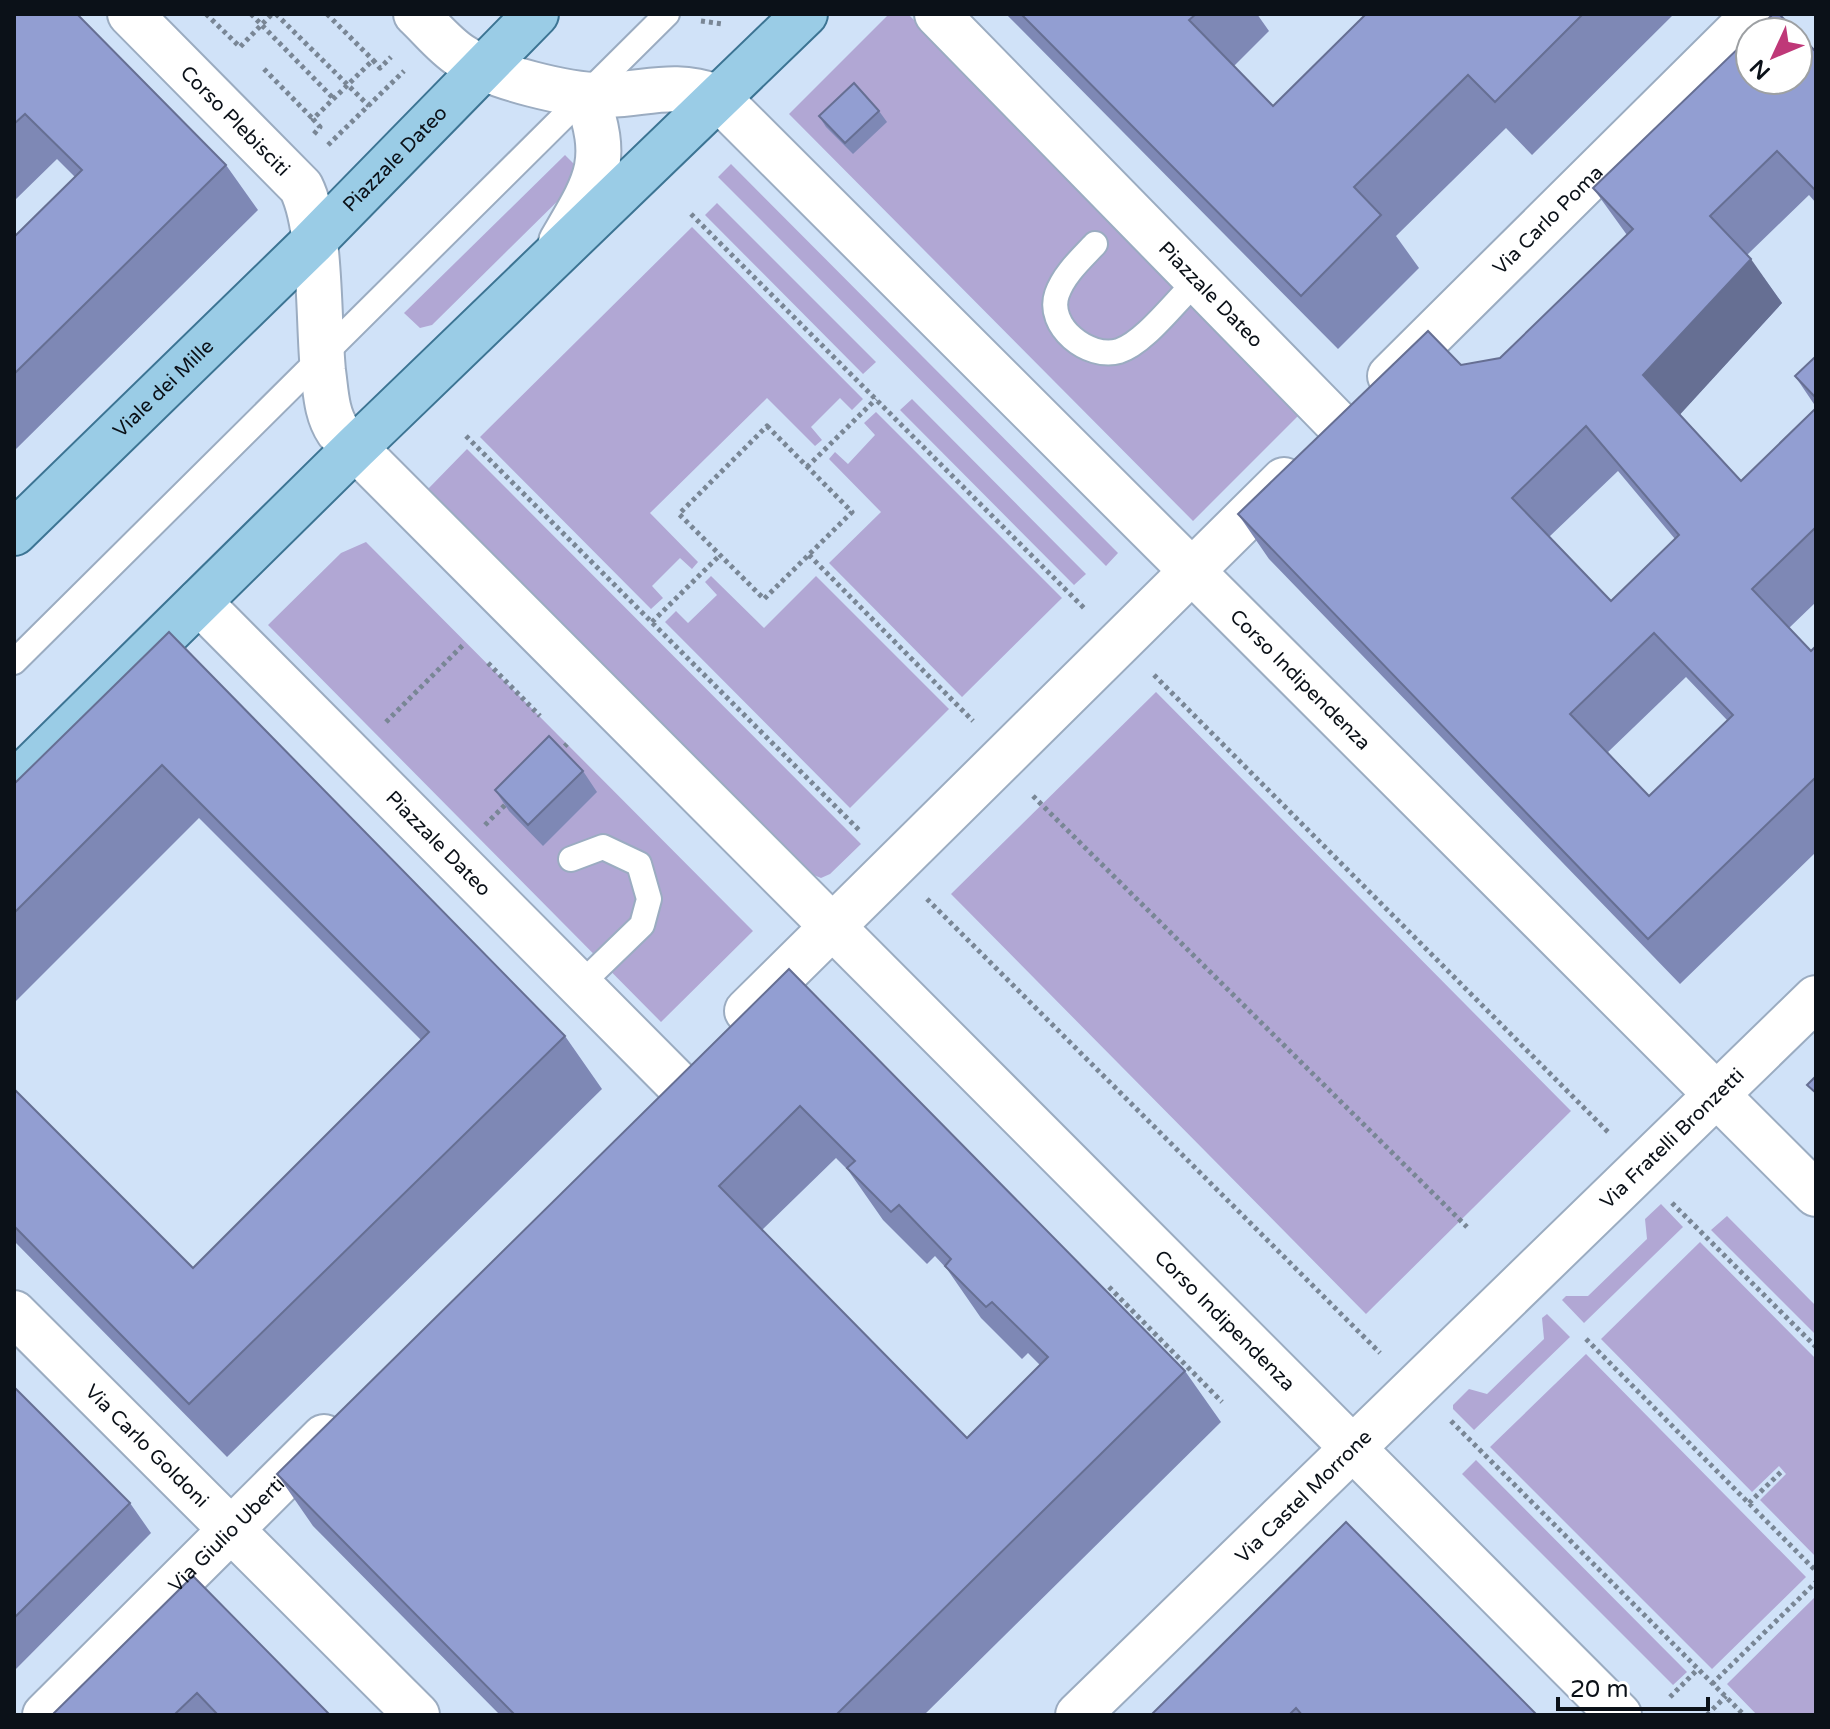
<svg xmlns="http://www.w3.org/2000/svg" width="1830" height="1729" font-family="'Varela Round',sans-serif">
  <rect width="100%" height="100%" fill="#d0e2f8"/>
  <path fill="#b1a7d4" d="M 889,14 L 908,14 L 1301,413 L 1193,521 L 789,114 Z
    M 565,155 L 579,169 L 578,181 L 432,325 L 420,328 L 404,313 Z
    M 731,164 L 1118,553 L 1106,566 L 718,177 Z
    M 717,203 L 876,362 L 863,374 L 705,215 Z
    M 692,227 L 863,399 L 852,410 L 840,398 L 811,427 L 822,440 L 815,446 L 767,398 L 650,513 L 698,562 L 692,569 L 680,558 L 652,586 L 663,598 L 651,609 L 480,437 Z
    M 912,399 L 1086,574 L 1074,585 L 900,410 Z
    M 876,412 L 1062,598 L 962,697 L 829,563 L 881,512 L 829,459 L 835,452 L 848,464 L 875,435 L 864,423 Z
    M 467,449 L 861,844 L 830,874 L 821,878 L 811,874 L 428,489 Z
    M 366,542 L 753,931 L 661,1022 L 268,625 L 341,553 Z
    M 711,576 L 764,628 L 816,576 L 949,709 L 850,808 L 665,622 L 676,611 L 688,623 L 717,595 L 705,582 Z
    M 1156,692 L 1571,1111 L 1366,1314 L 951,894 Z
    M 1661,1204 L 1683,1227 L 1584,1323 L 1562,1300 L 1566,1296 L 1588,1296 L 1647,1239 L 1645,1219 Z
    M 1727,1216 L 1816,1306 L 1816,1335 L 1711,1230 Z
    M 1700,1242 L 1816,1359 L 1816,1557 L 1760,1500 L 1786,1474 L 1779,1466 L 1752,1492 L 1601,1339 Z
    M 1547,1314 L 1570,1337 L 1474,1430 L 1453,1409 L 1453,1405 L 1469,1389 L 1487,1394 L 1544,1339 L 1542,1318 Z
    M 1586,1354 L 1806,1577 L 1712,1669 L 1490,1447 Z
    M 1476,1460 L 1687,1672 L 1673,1685 L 1462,1474 Z
    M 1816,1596 L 1816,1715 L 1757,1715 L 1727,1684 Z"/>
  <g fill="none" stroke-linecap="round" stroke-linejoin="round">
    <defs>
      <path id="service" d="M 1095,244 C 1081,259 1064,274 1057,294 C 1046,326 1088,360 1119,351 C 1145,343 1177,299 1198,280
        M 14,662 L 667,14
        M 571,859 L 603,847 L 639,864 L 649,899 L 642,925 L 580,985"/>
      <g id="minor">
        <path id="s1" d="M 937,14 L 1340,426"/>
        <path id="s2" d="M 1390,376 L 1755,14"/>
        <path id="s3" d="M 199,602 L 676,1082"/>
        <path d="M 747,1011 L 1284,480"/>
        <path id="s4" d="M 14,1313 L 417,1715"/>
        <path id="s5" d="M 45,1715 L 324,1437"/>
        <path id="s6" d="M 1078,1715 L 1816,998"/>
      </g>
      <g id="tertiary">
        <path id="s7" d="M 130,14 L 301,187 C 322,229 318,321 323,371 C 326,392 326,413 338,431 L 1619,1715"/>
        <path id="s8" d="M 416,14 C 431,28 444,45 461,56 C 492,77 571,97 608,95 C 651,93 674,82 717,97 L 1816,1194"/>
        <path d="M 561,242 C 596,182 611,163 586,95"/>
      </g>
      <g id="primary">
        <path id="s9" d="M 14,533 L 312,243 L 536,14"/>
        <path d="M 14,784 L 355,448 L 805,14"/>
      </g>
    </defs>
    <use href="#service" stroke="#9bacc1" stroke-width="28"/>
    <use href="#minor" stroke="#9bacc1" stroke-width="48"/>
    <use href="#tertiary" stroke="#9bacc1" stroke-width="48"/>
    <use href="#primary" stroke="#3c7493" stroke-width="48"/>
    <path stroke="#798695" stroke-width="5" stroke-dasharray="4 4" stroke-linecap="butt" d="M 206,14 L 240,47 L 272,14
      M 251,14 L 334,99
      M 276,14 L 369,106
      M 327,14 L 373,60
      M 701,21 L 723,24
      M 264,69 L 313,119
      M 314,134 L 320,127 L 313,119 L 373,60 L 380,68 L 391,57
      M 328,145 L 404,71
      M 691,214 L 1086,610
      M 767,426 L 852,512 L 764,599 L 679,514 Z
      M 466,436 L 861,832
      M 807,467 L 876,399
      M 809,555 L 973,721
      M 652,622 L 720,555
      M 488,663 L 540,716
      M 1154,675 L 1609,1133
      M 386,722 L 464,644
      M 559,752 L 567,744
      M 1033,796 L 1467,1227
      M 485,825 L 509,801
      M 927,899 L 1380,1353
      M 1672,1203 L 1816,1347
      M 1109,1287 L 1222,1402
      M 1586,1339 L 1816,1571
      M 1451,1421 L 1744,1715
      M 1749,1503 L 1783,1470
      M 1712,1684 L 1816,1582
      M 1670,1697 L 1698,1669
      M 1707,1715 L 1726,1696"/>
    <use href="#service" stroke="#fff" stroke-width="24"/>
    <use href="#minor" stroke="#fff" stroke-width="44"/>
    <use href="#tertiary" stroke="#fff" stroke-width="44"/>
    <use href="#primary" stroke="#9acce6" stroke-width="44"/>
  </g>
  <path fill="#7e88b5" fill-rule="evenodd" d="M 14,14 L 226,165 L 258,210 L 14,451 L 14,237 L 75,177 L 57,159 L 14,201 Z
    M 1006,14 L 1257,14 L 1269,31 L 1234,66 L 1273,106 L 1366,14 L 1674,14 L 1532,155 L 1506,128 L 1396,236 L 1419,268 L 1338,349 Z
    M 1816,52 L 1816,203 L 1809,195 L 1747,255 L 1782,303 L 1680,414 L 1741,481 L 1816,408 L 1816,602 L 1789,628 L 1811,651 L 1816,646 L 1816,852 L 1680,984 L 1269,559 L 1238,514 L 1461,365 L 1500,358 L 1627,235 L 1593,188 ZM 1618,471 L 1675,539 L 1611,601 L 1549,537 ZM 1686,677 L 1727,720 L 1649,796 L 1608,752 Z
    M 879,111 L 887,122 L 853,154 L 826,127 L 819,116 Z
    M 1816,356 L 1816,407 L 1795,376 Z
    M 169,632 L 565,1036 L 602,1089 L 227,1457 L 14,1241 L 14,1089 L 193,1268 L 421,1040 L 199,818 L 14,1003 L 14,784 Z
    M 583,771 L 597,792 L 543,846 L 509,811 L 495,790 Z
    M 789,969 L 1185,1371 L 1221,1422 L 924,1715 L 500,1715 L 313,1526 L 277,1474 ZM 836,1158 L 848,1170 L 883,1220 L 927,1264 L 935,1256 L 947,1269 L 981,1318 L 1022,1359 L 1028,1353 L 1040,1365 L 967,1438 L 762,1230 Z
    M 14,1387 L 130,1503 L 151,1533 L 14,1671 Z
    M 1346,1522 L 1537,1715 L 1151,1715 Z
    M 193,1576 L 330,1715 L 52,1715 Z"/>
  <path fill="#666f93" d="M 1751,259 L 1782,303 L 1675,420 L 1643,375 Z"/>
  <path fill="#929ed2" stroke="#666f93" stroke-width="2" fill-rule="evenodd" d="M 14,14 L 77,14 L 226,165 L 14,374 L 14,237 L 82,170 L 25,114 L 14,124 Z
    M 1021,14 L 1196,14 L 1189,20 L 1273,106 L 1366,14 L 1583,14 L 1495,102 L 1468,75 L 1354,187 L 1381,215 L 1301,296 Z
    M 1773,14 L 1779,14 L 1797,32 L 1755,32 Z
    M 1798,33 L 1816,52 L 1816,191 L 1777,151 L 1710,216 L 1751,259 L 1643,375 L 1741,481 L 1816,408 L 1816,527 L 1752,589 L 1811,651 L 1816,646 L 1816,777 L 1648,939 L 1238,514 L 1428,331 L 1461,365 L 1500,358 L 1633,229 L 1593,188 L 1750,37 L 1750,80 L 1798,80 ZM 1586,426 L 1679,535 L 1611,601 L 1512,498 ZM 1654,633 L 1733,715 L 1649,796 L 1570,714 Z
    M 854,83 L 879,111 L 845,143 L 819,116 Z
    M 1816,356 L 1816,398 L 1795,376 Z
    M 169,632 L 565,1036 L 189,1404 L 14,1226 L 14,1089 L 193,1268 L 429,1032 L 162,765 L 14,913 L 14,784 Z
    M 549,736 L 583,771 L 528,825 L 495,790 Z
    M 789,969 L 1185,1371 L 836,1715 L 515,1715 L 277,1474 ZM 800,1106 L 855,1161 L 847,1168 L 891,1212 L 899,1205 L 951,1259 L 945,1266 L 986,1307 L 992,1302 L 1048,1357 L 967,1438 L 719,1186 Z
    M 1816,1076 L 1816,1093 L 1807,1085 Z
    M 14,1387 L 130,1503 L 14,1618 Z
    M 1346,1522 L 1537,1715 L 1302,1715 L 1296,1708 L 1289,1715 L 1151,1715 Z
    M 193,1576 L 330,1715 L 218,1715 L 197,1693 L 174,1715 L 52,1715 Z"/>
  <g text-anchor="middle" stroke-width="7" stroke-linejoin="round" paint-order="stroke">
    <g font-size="20" fill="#0b1118" stroke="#fff">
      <text dy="7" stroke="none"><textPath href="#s7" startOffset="150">Corso Plebisciti</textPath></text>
      <text dy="7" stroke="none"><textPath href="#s9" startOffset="534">Piazzale Dateo</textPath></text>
      <text dy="7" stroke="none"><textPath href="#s2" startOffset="222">Via Carlo Poma</textPath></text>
      <text dy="7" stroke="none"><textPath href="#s1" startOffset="392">Piazzale Dateo</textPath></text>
      <text dy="7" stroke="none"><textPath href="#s9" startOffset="208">Viale dei Mille</textPath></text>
      <text dy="7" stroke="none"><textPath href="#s8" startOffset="1150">Corso Indipendenza</textPath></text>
      <text dy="7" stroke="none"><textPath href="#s3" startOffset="340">Piazzale Dateo</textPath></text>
      <text dy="7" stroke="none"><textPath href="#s6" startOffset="828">Via Fratelli Bronzetti</textPath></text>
      <text dy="7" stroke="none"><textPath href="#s7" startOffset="1748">Corso Indipendenza</textPath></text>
      <text dy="7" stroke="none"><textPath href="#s4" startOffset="188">Via Carlo Goldoni</textPath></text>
      <text dy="7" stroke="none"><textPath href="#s6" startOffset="314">Via Castel Morrone</textPath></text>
      <text dy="7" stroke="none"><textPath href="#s5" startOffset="256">Via Giulio Uberti</textPath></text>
    </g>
  </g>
  <rect width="1830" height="1729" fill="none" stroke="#0b1118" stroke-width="32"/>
  <g transform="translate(1774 56) rotate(226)"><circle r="38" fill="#ffffff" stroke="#9da0a3" stroke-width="2"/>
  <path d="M0-6L14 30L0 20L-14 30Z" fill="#bf3878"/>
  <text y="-12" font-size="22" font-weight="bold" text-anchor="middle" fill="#0b1118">N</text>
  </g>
  <path d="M1558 1697v12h150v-12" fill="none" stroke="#0b1118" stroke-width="4"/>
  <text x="1570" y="1697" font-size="24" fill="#0b1118" stroke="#ffffff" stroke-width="6" paint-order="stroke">20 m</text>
</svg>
